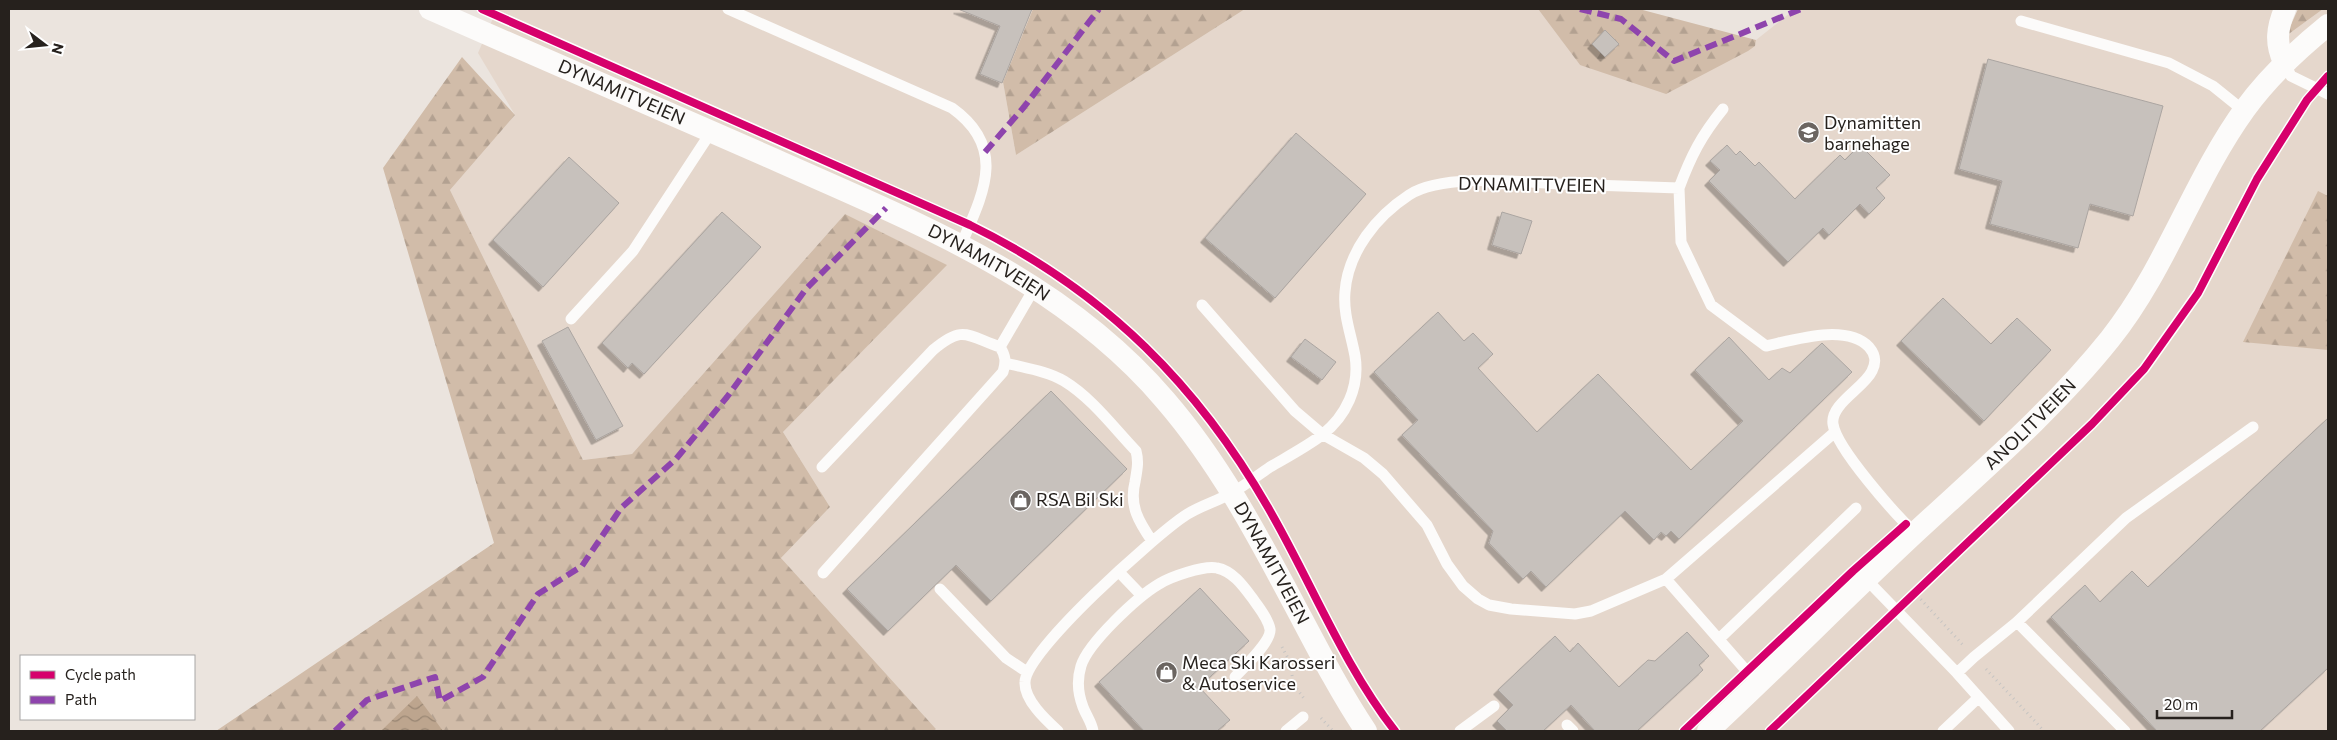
<svg xmlns="http://www.w3.org/2000/svg" width="2337" height="740" font-family="Commissioner,sans-serif">
  <defs>
    <pattern id="forest-firs" width="22" height="20" patternUnits="userSpaceOnUse" patternTransform="scale(1.25)"><rect width="22" height="20" fill="#d1bca9"/><path d="M5 1l3.5 6h-7zM16 11l3.5 6h-7z" fill="#b3a191"/></pattern>
    <pattern id="water-waves" width="16" height="10" patternUnits="userSpaceOnUse" patternTransform="scale(1.25)"><rect width="16" height="10" fill="#bda58e"/><path d="M0 5q4-4 8 0t8 0" fill="none" stroke="#998673"/></pattern>
    <filter id="shadow"><feDropShadow dx="-4.5" dy="4.5" stdDeviation="0" flood-color="#0004"/></filter>
  </defs>
  <rect width="100%" height="100%" fill="#ebe4de"/>
  <path fill="#e5d7cc" d="M 497,9 L 1033,9 L 1003,82 L 1016,155 L 1245,9 L 1538,9 L 1580,65 L 1755,46 L 1756,40 L 1795,9 L 2285,9 L 2286,36 L 2323,9 L 2328,9 L 2328,731 L 934,731 L 936,729 L 781,558 L 830,507 L 783,432 L 946,265 L 845,214 L 632,454 L 583,460 L 450,190 L 515,115 L 478,53 Z"/>
  <path fill="url(#forest-firs)" d="M 1033,9 L 1245,9 L 1016,155 L 1003,82 Z
    M 1538,9 L 1639,9 L 1756,40 L 1755,46 L 1748,51 L 1666,94 L 1580,65 Z
    M 2298,9 L 2323,9 L 2286,36 Z
    M 462,57 L 515,115 L 450,190 L 583,460 L 632,454 L 845,214 L 947,265 L 783,432 L 830,507 L 781,558 L 936,729 L 934,731 L 216,731 L 494,543 L 383,168 Z
    M 2318,191 L 2328,196 L 2328,350 L 2243,342 Z"/>
  <path fill="url(#water-waves)" d="M 417,696 L 443,731 L 381,731 Z"/>
  <path fill="#c7c1bc" stroke="#aba5a1" filter="url(#shadow)" d="M 958,9 L 1032,9 L 1002,83 L 980,74 L 1000,26 Z
    M 1605,30 L 1619,44 L 1605,57 L 1592,44 Z
    M 1988,59 L 2163,106 L 2133,216 L 2090,204 L 2078,248 L 1990,224 L 2002,181 L 1959,169 Z
    M 1296,133 L 1366,194 L 1275,298 L 1205,238 Z
    M 1727,145 L 1736,155 L 1740,151 L 1755,166 L 1759,162 L 1795,199 L 1840,155 L 1845,160 L 1860,145 L 1890,175 L 1876,188 L 1885,198 L 1869,214 L 1860,204 L 1829,235 L 1823,228 L 1788,262 L 1709,181 L 1720,170 L 1710,161 Z
    M 569,157 L 619,203 L 543,287 L 493,240 Z
    M 722,212 L 761,247 L 644,374 L 632,363 L 628,368 L 602,343 Z
    M 1502,212 L 1532,221 L 1521,254 L 1492,245 Z
    M 1943,298 L 1991,344 L 2017,318 L 2051,350 L 1984,421 L 1901,341 Z
    M 1438,312 L 1464,341 L 1473,333 L 1493,354 L 1478,368 L 1537,432 L 1598,374 L 1691,470 L 1743,421 L 1695,370 L 1729,337 L 1769,380 L 1782,368 L 1790,373 L 1822,343 L 1852,372 L 1679,539 L 1671,531 L 1666,536 L 1661,532 L 1654,540 L 1625,511 L 1546,587 L 1531,571 L 1523,579 L 1489,543 L 1493,531 L 1402,435 L 1418,420 L 1374,372 Z
    M 568,327 L 623,426 L 596,440 L 542,341 Z
    M 1305,339 L 1336,362 L 1322,380 L 1291,357 Z
    M 1051,391 L 1127,469 L 991,601 L 956,565 L 888,631 L 847,589 Z
    M 2328,418 L 2328,668 L 2260,731 L 2157,731 L 2051,617 L 2085,585 L 2100,602 L 2132,571 L 2148,587 Z
    M 1200,588 L 1249,641 L 1199,687 L 1230,720 L 1217,731 L 1144,731 L 1099,682 Z
    M 1687,632 L 1709,656 L 1699,665 L 1703,670 L 1637,731 L 1595,731 L 1571,705 L 1543,731 L 1507,731 L 1497,721 L 1513,705 L 1498,690 L 1555,636 L 1570,652 L 1578,643 L 1619,687 L 1648,660 L 1655,661 Z"/>
  <g fill="none" stroke-linecap="round" stroke-linejoin="round">
    <path stroke="#c6c4c2" stroke-width="3" stroke-dasharray="1 4" stroke-linecap="butt" d="M 1914,592 L 1963,645
      M 1282,647 L 1289,660 L 1294,685 L 1305,700
      M 1986,669 L 2044,731
      M 1321,718 L 1333,731"/>
    <path stroke="#fcfbfa" stroke-width="11" d="M 728,9 L 952,108 C 1008,148 983,194 961,245
      M 2021,21 L 2169,63 L 2213,86 L 2244,111
      M 2284,62 L 2291,76 L 2328,94
      M 1679,188 C 1691,156 1701,136 1723,109
      M 1202,305 L 1295,411 L 1322,434 L 1364,458 L 1383,474 L 1427,525 L 1447,564 L 1463,586 L 1478,599 L 1489,605 L 1511,609 L 1575,614 L 1591,611 L 1666,579 L 1758,684
      M 571,319 L 633,251 L 711,132
      M 1006,363 C 1025,368 1047,371 1064,381 C 1092,398 1114,428 1136,451 C 1139,462 1137,470 1135,482 C 1129,506 1139,522 1152,541
      M 822,467 L 933,350 C 963,325 966,335 1000,347
      M 1119,572 L 1142,596
      M 823,573 L 1003,372 C 1006,362 1006,356 1000,347 L 1035,287
      M 1666,579 L 1835,432
      M 1867,580 L 1957,673 L 2009,731
      M 940,589 L 1006,658 L 1027,672
      M 2017,622 L 2125,731
      M 1719,639 L 1856,508
      M 1957,673 L 1974,657 L 2017,622 L 2126,518 L 2253,427
      M 1567,725 L 1573,731
      M 1058,731 C 1046,720 1024,700 1025,682 C 1026,650 1154,537 1183,517 C 1198,506 1217,502 1233,492 C 1246,485 1258,475 1270,467 C 1287,457 1306,447 1322,435 C 1346,416 1360,387 1355,356 C 1351,334 1343,314 1345,292 C 1348,251 1377,216 1409,195 C 1442,173 1523,182 1563,184 C 1602,185 1640,187 1679,188 L 1681,242 L 1711,305 L 1766,346 C 1794,340 1846,323 1869,347 C 1875,354 1877,361 1872,371 C 1864,388 1830,404 1833,424 C 1836,448 1896,515 1915,533
      M 1093,731 C 1092,723 1086,715 1083,707 C 1078,694 1077,679 1081,666 C 1088,643 1137,597 1159,584 C 1170,577 1204,565 1217,568 C 1233,571 1244,587 1253,599 C 1259,608 1268,618 1270,629 C 1272,641 1244,667 1235,677
      M 1286,731 L 1303,717
      M 1460,731 L 1494,706
      M 1943,731 L 1978,698"/>
    <g stroke="#fcfbfa" stroke-width="22">
      <path id="s1" d="M 430,9 C 543,58 656,107 769,157 C 912,221 1060,277 1165,400 C 1222,466 1261,542 1302,619 C 1322,657 1342,695 1366,731"/>
      <path d="M 2284,62 C 2275,43 2277,28 2285,9"/>
      <path id="s2" d="M 1708,731 C 1779,665 1847,596 1918,530 C 1984,469 2054,409 2110,339 C 2166,269 2193,181 2245,109 C 2269,76 2297,50 2328,25"/>
    </g>
    <path stroke="#8e44ad" stroke-width="6" stroke-dasharray="12 6" stroke-linecap="butt" d="M 1580,9 L 1621,19 L 1674,61 L 1801,9
      M 985,152 L 1024,107 L 1099,9
      M 335,731 L 367,700 L 435,677 L 440,701 L 483,677 L 538,594 L 582,566 L 621,508 L 676,459 L 727,397 L 806,289 L 886,208"/>
    <defs>
      <path id="cycleway" d="M 482,9 L 970,225 C 1105,291 1201,387 1274,518 C 1314,589 1345,667 1395,731
        M 1684,731 L 1853,571 L 1906,524
        M 1770,731 L 2092,424 L 2144,369 L 2198,293 L 2257,179 L 2307,100 L 2328,76"/>
    </defs>
    <use href="#cycleway" stroke="#fff" stroke-width="11"/>
    <use href="#cycleway" stroke="#d6006c" stroke-width="8"/>
  </g>
  <defs>
    <symbol id="school-disc" viewBox="-11 -11 22 22"><circle r="9.5" fill="#6b6561" stroke="#fff"/><path d="M0-5L7-2L0 1L-7-2ZM-4 1L0 2.5L4 1V4Q0 6-4 4Z" fill="#fff"/></symbol>
    <symbol id="shop-disc" viewBox="-11 -11 22 22"><circle r="9.5" fill="#6b6561" stroke="#fff"/><path d="M-5-2.5h2.3a2.7 3.5 0 0 1 5.4 0H5L5.5 6h-11ZM-1.5-2.5h3a1.5 2.3 0 0 0-3 0Z" fill="#fff"/></symbol>
  </defs>
  <g fill-rule="evenodd">
    <use href="#school-disc" x="1796" y="120" width="25" height="25"/>
    <use href="#shop-disc" x="1008" y="488" width="25" height="25"/>
    <use href="#shop-disc" x="1154" y="660" width="25" height="25"/>
  </g>
  <g text-anchor="middle" stroke-width="4" stroke-linejoin="round" paint-order="stroke">
    <g font-size="18" fill="#26211d" stroke="#fff">
      <text dy="6" stroke="none"><textPath href="#s1" startOffset="209">DYNAMITVEIEN</textPath></text>
      <text transform="translate(1532 185) rotate(1)" y="6">DYNAMITTVEIEN</text>
      <text dy="6" stroke="none"><textPath href="#s1" startOffset="614">DYNAMITVEIEN</textPath></text>
      <text dy="6" stroke="none"><textPath href="#s2" startOffset="445">ANOLITVEIEN</textPath></text>
      <text dy="6" stroke="none"><textPath href="#s1" startOffset="1034">DYNAMITVEIEN</textPath></text>
    </g>
    <g font-size="18" fill="#26211d" stroke="#fff" text-anchor="start">
      <text x="1824" y="129">Dynamitten<tspan x="1824" dy="21">barnehage</tspan></text>
      <text x="1036" y="506">RSA Bil Ski</text>
      <text x="1182" y="669">Meca Ski Karosseri<tspan x="1182" dy="21">&amp; Autoservice</tspan></text>
    </g>
  </g>
  <rect width="2337" height="740" fill="none" stroke="#26211d" stroke-width="20"/>
  <rect x="20" y="655" width="175" height="65" fill="#ffffff" stroke="#a8a6a5"/>
  <rect x="30" y="671" width="25" height="8" fill="#d6006c" stroke="#a8a6a5"/>
  <text x="65" y="680" font-size="15" fill="#26211d">Cycle path</text>
  <rect x="30" y="696" width="25" height="8" fill="#8e44ad" stroke="#a8a6a5"/>
  <text x="65" y="705" font-size="15" fill="#26211d">Path</text>
  <g transform="translate(45 45) rotate(106)" stroke="#ffffff" stroke-width="4" paint-order="stroke">
  <path d="M0-4L9 19L0 12L-9 19Z" fill="#26211d"/>
  <text y="-8" font-size="14" font-weight="bold" text-anchor="middle" fill="#26211d">N</text>
  </g>
  <path d="M2157 710v8h75v-8" fill="none" stroke="#26211d" stroke-width="2.5"/>
  <text x="2164" y="710" font-size="15" fill="#26211d" stroke="#ffffff" stroke-width="4" paint-order="stroke">20 m</text>
</svg>
